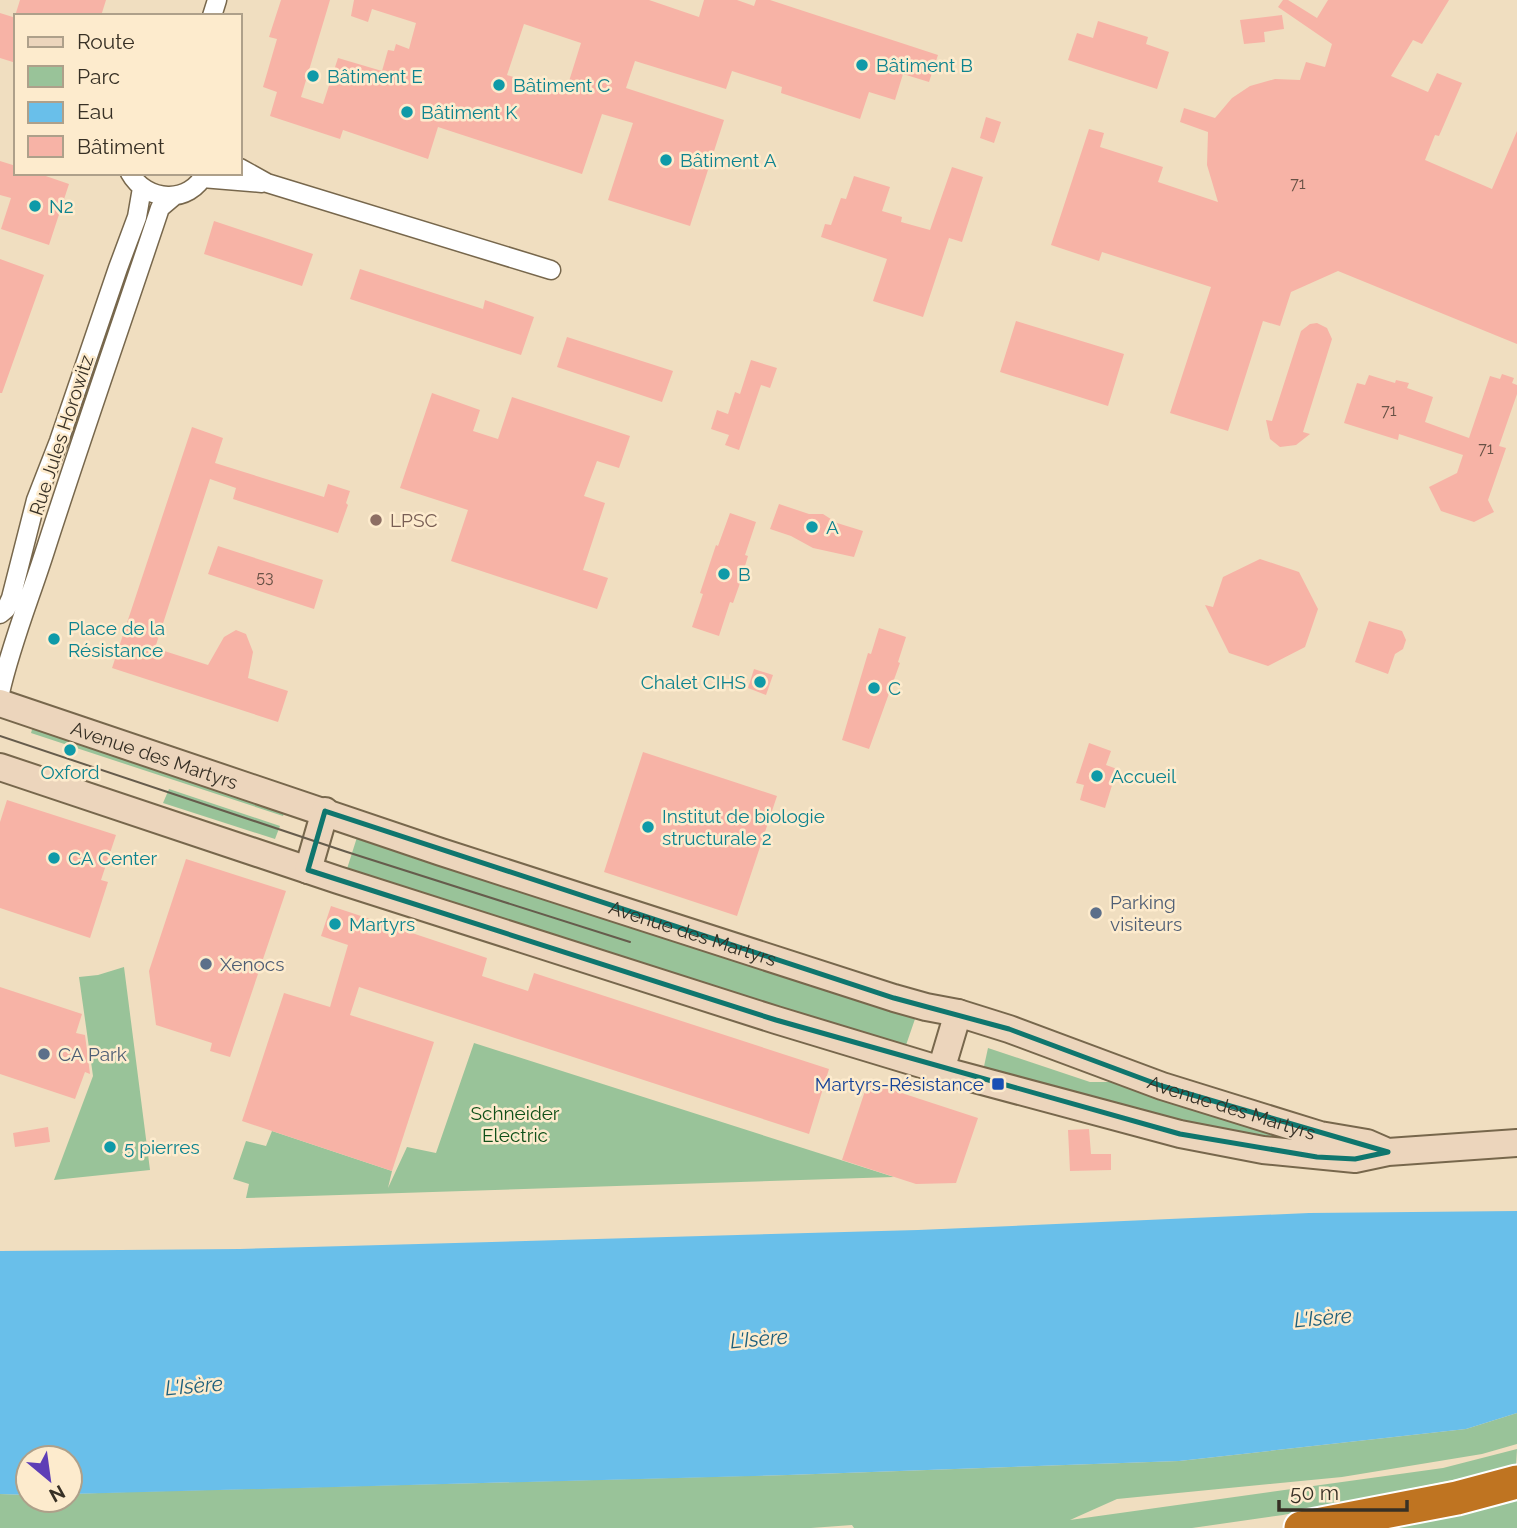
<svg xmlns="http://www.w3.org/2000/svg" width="1517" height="1528" font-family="Raleway,sans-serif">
  <rect width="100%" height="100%" fill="#f0dec0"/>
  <path fill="#99c399" d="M 34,723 L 287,806 L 283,816 L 31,733 Z
    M 169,789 L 280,826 L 275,839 L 163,803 Z
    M 359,831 L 915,1019 L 905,1048 L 346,872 Z
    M 124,967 L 150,1170 L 54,1180 L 93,1076 L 79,977 L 98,975 Z
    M 474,1043 L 894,1177 L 246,1198 L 249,1184 L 233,1179 L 246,1141 L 266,1146 L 272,1131 L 392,1171 L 388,1188 L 407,1147 L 436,1153 Z
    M 988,1048 L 1090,1082 L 1113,1082 L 1337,1147 L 1216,1133 L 983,1071 Z
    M 1517,1413 L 1517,1444 L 1482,1454 L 1342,1477 L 1117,1499 L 1070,1520 L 1443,1468 L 1517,1449 L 1516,1467 L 1283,1515 L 1192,1528 L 854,1528 L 852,1525 L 811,1528 L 0,1528 L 0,1494 L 28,1495 L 28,1500 L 70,1500 L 70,1494 L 127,1492 L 788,1475 L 1179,1461 L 1466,1429 Z
    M 1517,1494 L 1517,1528 L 1379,1528 Z"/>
  <path fill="#69bfea" d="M 1517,1211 L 1517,1413 L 1466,1429 L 1179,1461 L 788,1475 L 70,1494 L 70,1458 L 28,1458 L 28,1495 L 0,1494 L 0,1251 L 240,1249 L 918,1230 L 1309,1213 Z"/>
  <path fill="#f7b3a6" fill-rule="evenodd" d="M 20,0 L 106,0 L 101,16 L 15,16 Z
    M 281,0 L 330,0 L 301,97 L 323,104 L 338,58 L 382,71 L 388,50 L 394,51 L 396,44 L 409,49 L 416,23 L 372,9 L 368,22 L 351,16 L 354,0 L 649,0 L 699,17 L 704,0 L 737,0 L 754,6 L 756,0 L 770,0 L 938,55 L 929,82 L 903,74 L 895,100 L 869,92 L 860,119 L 781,93 L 782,87 L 732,71 L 726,89 L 635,61 L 626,88 L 724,120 L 690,226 L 608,200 L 633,123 L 602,114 L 582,174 L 438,127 L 428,159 L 343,130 L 340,139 L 270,116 L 277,92 L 263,87 L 277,39 L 269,37 ZM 524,24 L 581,43 L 565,94 L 507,75 Z
    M 1283,0 L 1288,0 L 1317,18 L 1328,0 L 1449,0 L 1422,44 L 1413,40 L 1391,76 L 1428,92 L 1437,73 L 1462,83 L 1439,136 L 1435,135 L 1425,160 L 1492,189 L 1517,131 L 1517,344 L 1338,271 L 1291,292 L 1280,326 L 1263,321 L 1228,431 L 1170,413 L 1211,287 L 1102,252 L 1099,261 L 1051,245 L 1089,129 L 1104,133 L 1100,147 L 1163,167 L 1158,182 L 1218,202 L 1207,165 L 1208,132 L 1180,122 L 1184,108 L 1215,118 L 1232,98 L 1250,86 L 1275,79 L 1300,80 L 1306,62 L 1325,67 L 1332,44 L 1278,7 Z
    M 0,13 L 16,18 L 16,63 L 0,58 Z
    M 1282,15 L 1284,29 L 1264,32 L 1265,42 L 1244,44 L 1240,20 Z
    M 1098,21 L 1148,37 L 1146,44 L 1169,52 L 1157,89 L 1068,60 L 1077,33 L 1093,38 Z
    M 986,117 L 1001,122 L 994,143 L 980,138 Z
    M 0,161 L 16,166 L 16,173 L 37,173 L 69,184 L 49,245 L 1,229 L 11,198 L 0,195 Z
    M 952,167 L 983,177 L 962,242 L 949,238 L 923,317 L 873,301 L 887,259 L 821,237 L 825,224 L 831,225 L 841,198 L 846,199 L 854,176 L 890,187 L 882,211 L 902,217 L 901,222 L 930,230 Z
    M 214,221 L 313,254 L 302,286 L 204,254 Z
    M 0,259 L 44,275 L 2,393 L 0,393 Z
    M 360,269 L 483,309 L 485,300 L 534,317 L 521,355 L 350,299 Z
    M 1016,321 L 1124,354 L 1108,406 L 1000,372 Z
    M 1317,323 L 1327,328 L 1332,339 L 1303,432 L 1310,434 L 1296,445 L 1280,447 L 1270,439 L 1266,420 L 1272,421 L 1301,331 L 1310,324 Z
    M 567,337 L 673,371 L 662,402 L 557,367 Z
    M 751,360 L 777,368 L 770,388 L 761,385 L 739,450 L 725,445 L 729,435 L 711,429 L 717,410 L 728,414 L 735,392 L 740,394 Z
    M 1502,374 L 1514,378 L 1512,383 L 1517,385 L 1517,394 L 1499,446 L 1506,448 L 1488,500 L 1494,512 L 1474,522 L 1441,511 L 1429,487 L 1457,473 L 1463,455 L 1399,434 L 1398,440 L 1344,423 L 1357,383 L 1365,385 L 1369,375 L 1395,383 L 1396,380 L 1409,383 L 1407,388 L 1433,397 L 1425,422 L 1469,438 L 1490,376 L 1500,379 Z
    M 432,393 L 480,410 L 473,431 L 498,439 L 512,397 L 630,436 L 619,468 L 597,461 L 584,496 L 605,503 L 583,570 L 608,578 L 597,609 L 451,561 L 468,510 L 400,488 Z
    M 192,427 L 223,438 L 215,463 L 324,497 L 328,484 L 350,491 L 346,503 L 348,505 L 338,533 L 233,499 L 236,488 L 210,479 L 155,648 L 208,665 L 224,637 L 236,630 L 246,634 L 253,652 L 248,678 L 288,691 L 278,722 L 112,668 Z
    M 779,504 L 809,514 L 823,514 L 837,523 L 863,531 L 854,557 L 813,548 L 791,536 L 770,529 Z
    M 730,513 L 756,522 L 745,555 L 748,556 L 739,586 L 733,603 L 730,602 L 719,636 L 692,627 L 703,594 L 700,593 L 716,545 L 718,546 Z
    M 218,546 L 323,580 L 314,609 L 208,574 Z
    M 1260,559 L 1299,572 L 1318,609 L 1305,647 L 1268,666 L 1229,653 L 1205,605 L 1213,607 L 1223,577 Z
    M 1369,621 L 1402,631 L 1406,640 L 1403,649 L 1395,654 L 1388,674 L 1355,662 Z
    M 879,628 L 906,637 L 898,662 L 900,663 L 869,749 L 842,740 L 868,653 L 871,654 Z
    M 754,669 L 773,675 L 766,695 L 748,688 Z
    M 1089,743 L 1111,751 L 1106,765 L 1117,769 L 1105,808 L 1080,800 L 1084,785 L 1076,783 Z
    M 643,752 L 777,796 L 737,916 L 604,872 Z
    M 7,800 L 116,835 L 101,880 L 108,882 L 90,938 L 0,908 L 0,822 Z
    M 186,859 L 286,891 L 230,1057 L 210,1051 L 212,1043 L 156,1025 L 149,971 Z
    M 331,906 L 487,958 L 482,976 L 528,991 L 534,973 L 829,1069 L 809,1134 L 359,987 L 350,1015 L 434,1042 L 392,1171 L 242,1121 L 284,993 L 330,1007 L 348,945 L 321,936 Z
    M 0,987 L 82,1014 L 76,1033 L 85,1035 L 90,1074 L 85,1072 L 75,1099 L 0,1074 Z
    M 868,1082 L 978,1118 L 956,1183 L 916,1184 L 842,1160 Z
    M 48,1127 L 50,1142 L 15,1147 L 13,1133 Z
    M 1089,1129 L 1091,1154 L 1111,1154 L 1111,1170 L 1070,1171 L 1068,1130 Z"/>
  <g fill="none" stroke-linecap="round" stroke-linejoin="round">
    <defs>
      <path id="street" d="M 212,16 L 217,0
        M 240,168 L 267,183 L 551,270
        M 130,173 C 146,202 190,205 205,173
        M 202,178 L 262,183
        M 0,614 L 6,609 L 11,598 L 36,500 L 59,441 L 118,268 L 137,217 L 142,188
        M 0,693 C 11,644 30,598 45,551 C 82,436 122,322 160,208 L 173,197"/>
      <g id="secondary">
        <path id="s1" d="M 0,703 L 441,852 L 894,998 L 926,1007 L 958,1013 L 1009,1029 L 1162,1086 L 1320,1135 L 1367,1143 L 1383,1150"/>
        <path d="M 0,767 L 338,880 L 776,1020 L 941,1070 L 1180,1134 L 1263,1150 L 1355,1159 L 1388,1152 L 1517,1143"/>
        <path d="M 308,870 L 325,811"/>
        <path d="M 941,1070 L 958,1013"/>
      </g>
      <path id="highway" d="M 1301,1528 L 1457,1498 L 1517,1482"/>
    </defs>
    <use href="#street" stroke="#77674c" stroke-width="21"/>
    <use href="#secondary" stroke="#77674c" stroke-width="30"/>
    <use href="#highway" stroke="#fff" stroke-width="37"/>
    <use href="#street" stroke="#fff" stroke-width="18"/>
    <use href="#secondary" stroke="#ecd5bc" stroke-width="26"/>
    <use href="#highway" stroke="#bf7421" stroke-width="33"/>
    <path stroke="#665c4c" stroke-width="2" d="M 0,736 L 347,852 L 630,942"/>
  </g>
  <path fill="none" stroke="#0f766e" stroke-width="5" stroke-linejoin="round" d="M 325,811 L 894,998 L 1009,1029 L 1162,1086 L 1388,1152 L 1355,1159 L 1317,1157 L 1180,1134 L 776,1020 L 308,870 Z"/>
  <g fill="#0f9aa8" stroke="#fdebcd" stroke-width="2.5">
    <circle cx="862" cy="65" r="7"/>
    <circle cx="313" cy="76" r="7"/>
    <circle cx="499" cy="85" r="7"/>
    <circle cx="407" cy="112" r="7"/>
    <circle cx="666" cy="160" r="7"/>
    <circle cx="35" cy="206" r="7"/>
    <circle cx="812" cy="527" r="7"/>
    <circle cx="724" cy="574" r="7"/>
    <circle cx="54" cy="639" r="7"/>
    <circle cx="760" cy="682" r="7"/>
    <circle cx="874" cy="688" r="7"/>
    <circle cx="70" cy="750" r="7"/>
    <circle cx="1097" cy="776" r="7"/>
    <circle cx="648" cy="827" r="7"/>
    <circle cx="54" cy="858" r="7"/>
    <circle cx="335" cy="924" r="7"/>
    <circle cx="110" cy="1147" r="7"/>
  </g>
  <circle fill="#8d6e63" stroke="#fdebcd" stroke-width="2.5" cx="376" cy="520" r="7"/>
  <g fill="#5c6f8a" stroke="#fdebcd" stroke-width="2.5">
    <circle cx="1096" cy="913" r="7"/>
    <circle cx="206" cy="964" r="7"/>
    <circle cx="44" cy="1054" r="7"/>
  </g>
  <rect fill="#1a4fb4" stroke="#fdebcd" stroke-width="2.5" x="991" y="1077" width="14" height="14" rx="3.5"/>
  <g text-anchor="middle" stroke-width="5" stroke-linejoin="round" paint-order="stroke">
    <g font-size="16" fill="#675145">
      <text x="1298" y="189">71</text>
      <text x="1389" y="416">71</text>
      <text x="1486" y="454">71</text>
      <text x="265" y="583">53</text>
    </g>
    <g font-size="19" fill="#0d838f" stroke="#fdebcd" text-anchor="start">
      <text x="876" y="72">Bâtiment B</text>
      <text x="327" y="83">Bâtiment E</text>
      <text x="513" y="92">Bâtiment C</text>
      <text x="421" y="119">Bâtiment K</text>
      <text x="680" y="167">Bâtiment A</text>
      <text x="49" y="213">N2</text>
      <text x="826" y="534">A</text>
      <text x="738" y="581">B</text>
      <text x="68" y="635">Place de la<tspan x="68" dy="22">Résistance</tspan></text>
      <text x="746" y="689" text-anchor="end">Chalet CIHS</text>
      <text x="888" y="695">C</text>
      <text x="70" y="779" text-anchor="middle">Oxford</text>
      <text x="1111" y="783">Accueil</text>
      <text x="662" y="823">Institut de biologie<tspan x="662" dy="22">structurale 2</tspan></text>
      <text x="68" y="865">CA Center</text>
      <text x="349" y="931">Martyrs</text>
      <text x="124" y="1154">5 pierres</text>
    </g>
    <g font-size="19" fill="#373025" stroke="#fdebcd">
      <text transform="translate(61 435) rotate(-72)" y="7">Rue Jules Horowitz</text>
      <text dy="7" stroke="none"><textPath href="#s1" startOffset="163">Avenue des Martyrs</textPath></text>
      <text dy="7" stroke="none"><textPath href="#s1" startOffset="730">Avenue des Martyrs</textPath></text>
      <text dy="7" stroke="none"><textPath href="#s1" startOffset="1297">Avenue des Martyrs</textPath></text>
    </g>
    <g font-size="19" fill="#785e54" stroke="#fdebcd" text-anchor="start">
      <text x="390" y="527">LPSC</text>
    </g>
    <g font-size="19" fill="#4e5e75" stroke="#fdebcd" text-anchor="start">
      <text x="1110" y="909">Parking<tspan x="1110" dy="22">visiteurs</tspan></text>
      <text x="220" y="971">Xenocs</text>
      <text x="58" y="1061">CA Park</text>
    </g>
    <g font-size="19" fill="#164399" stroke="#fdebcd" text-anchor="end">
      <text x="984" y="1091">Martyrs-Résistance</text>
    </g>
    <g font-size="19" fill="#105019" stroke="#fdebcd">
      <text x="515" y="1120">Schneider<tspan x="515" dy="22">Electric</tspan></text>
    </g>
    <g font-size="21" font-style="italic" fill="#1d5f7c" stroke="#fdebcd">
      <text transform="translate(1323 1318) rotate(-5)" y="7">L'Isère</text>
      <text transform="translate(759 1339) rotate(-5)" y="7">L'Isère</text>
      <text transform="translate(194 1386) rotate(-5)" y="7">L'Isère</text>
    </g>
  </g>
  <rect x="14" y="14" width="228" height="161" fill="#fdebcd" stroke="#aea08a" stroke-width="2"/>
  <rect x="28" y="37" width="35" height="10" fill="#ecd5bc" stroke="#aea08a" stroke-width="2"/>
  <text x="77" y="49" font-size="21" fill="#373025">Route</text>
  <rect x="28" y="66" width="35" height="21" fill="#99c399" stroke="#aea08a" stroke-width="2"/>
  <text x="77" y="84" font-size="21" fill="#373025">Parc</text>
  <rect x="28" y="102" width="35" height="21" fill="#69bfea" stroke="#aea08a" stroke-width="2"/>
  <text x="77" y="119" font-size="21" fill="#373025">Eau</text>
  <rect x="28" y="136" width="35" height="21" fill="#f7b3a6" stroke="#aea08a" stroke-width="2"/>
  <text x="77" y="154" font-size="21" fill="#373025">Bâtiment</text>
  <g transform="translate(49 1479) rotate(151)"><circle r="33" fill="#fdebcd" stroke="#aea08a" stroke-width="2"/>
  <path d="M0-5L12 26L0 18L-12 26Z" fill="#5e3eb6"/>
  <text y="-10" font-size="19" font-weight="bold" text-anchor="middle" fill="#373025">N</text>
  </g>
  <path d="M1279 1500v10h128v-10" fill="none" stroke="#373025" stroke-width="3.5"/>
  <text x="1290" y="1500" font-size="21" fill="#373025" stroke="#fdebcd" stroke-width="5" paint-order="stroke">50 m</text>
</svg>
